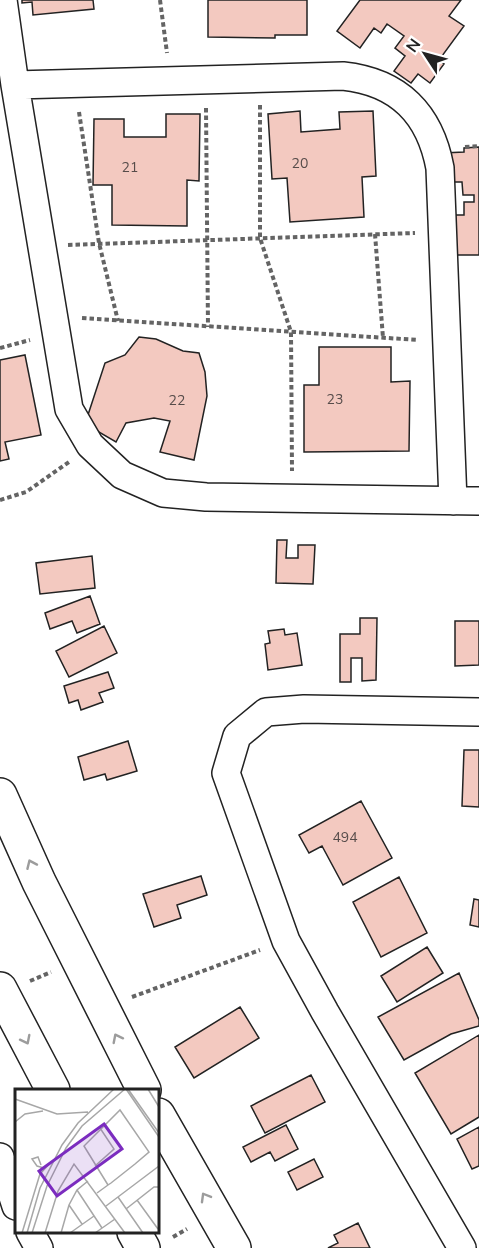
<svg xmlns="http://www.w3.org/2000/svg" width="479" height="1248" font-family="'Nunito Sans',sans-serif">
  <rect width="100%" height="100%" fill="#fff"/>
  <path fill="#f3c9c0" stroke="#222" stroke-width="1.5" d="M 22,0 L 93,0 L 94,9 L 33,15 L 32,2 L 22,3 Z
    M 208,0 L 307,0 L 307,35 L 275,35 L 275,38 L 208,37 Z
    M 360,0 L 461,0 L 449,16 L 464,26 L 439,60 L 444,64 L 430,83 L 418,74 L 411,83 L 394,71 L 405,56 L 395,48 L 404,36 L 387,24 L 381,33 L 374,28 L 360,48 L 337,31 Z
    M 300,111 L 301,132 L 340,129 L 339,112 L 373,111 L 376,176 L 362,177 L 364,217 L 290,222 L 287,178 L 272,179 L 268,114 Z
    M 166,114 L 200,114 L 199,181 L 187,180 L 187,226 L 112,225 L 112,185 L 93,185 L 94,119 L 124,119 L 124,137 L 166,137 Z
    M 479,147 L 479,255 L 447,255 L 446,215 L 464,215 L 464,202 L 474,202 L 474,195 L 463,195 L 462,182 L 444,182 L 443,153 L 464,152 L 464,148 Z
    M 139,337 L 156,339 L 183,351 L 199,353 L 205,372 L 207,396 L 194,460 L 160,452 L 170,421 L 154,418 L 126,423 L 116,442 L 85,424 L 105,363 L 125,355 Z
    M 319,347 L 391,347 L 391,382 L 410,381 L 409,451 L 304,452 L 304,385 L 319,385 Z
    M 25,355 L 41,435 L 5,442 L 9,459 L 0,461 L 0,360 Z
    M 277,540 L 287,540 L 286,558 L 298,558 L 298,545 L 315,545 L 313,584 L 276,583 Z
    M 92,556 L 95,588 L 40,594 L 36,563 Z
    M 90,596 L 100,624 L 77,633 L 72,621 L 50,629 L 45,613 Z
    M 360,618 L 377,618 L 376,680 L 362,681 L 362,658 L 351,658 L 351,682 L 340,682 L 340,634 L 360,634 Z
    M 455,621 L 479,621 L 479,665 L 455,666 Z
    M 104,626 L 117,653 L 69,677 L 56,651 Z
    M 284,629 L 285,635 L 297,633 L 302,665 L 268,670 L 265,644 L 270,643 L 268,631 Z
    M 108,672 L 114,688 L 99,693 L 103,702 L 81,710 L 78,700 L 69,703 L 64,686 Z
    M 128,741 L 137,771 L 107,780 L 105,774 L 84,780 L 78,757 Z
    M 464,750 L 479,750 L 479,807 L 462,806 Z
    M 361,801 L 392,858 L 343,885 L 322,846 L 309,853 L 299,835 Z
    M 201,876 L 207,895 L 177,905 L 181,918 L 154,927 L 143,894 Z
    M 399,877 L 427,933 L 381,957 L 353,902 Z
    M 474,899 L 479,900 L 479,927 L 470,925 Z
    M 427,947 L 443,973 L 397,1002 L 381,976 Z
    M 459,973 L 479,1020 L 479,1026 L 451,1034 L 404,1060 L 378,1017 Z
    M 240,1007 L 259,1038 L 194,1078 L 175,1047 Z
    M 479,1035 L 479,1117 L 451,1134 L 415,1073 Z
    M 311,1075 L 325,1102 L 265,1133 L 251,1106 Z
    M 286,1125 L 298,1149 L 275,1161 L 270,1152 L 251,1162 L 243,1147 Z
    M 479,1127 L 479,1166 L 472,1169 L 457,1139 Z
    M 314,1159 L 323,1177 L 297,1190 L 288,1172 Z
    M 358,1223 L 370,1248 L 328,1248 L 338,1243 L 334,1235 Z"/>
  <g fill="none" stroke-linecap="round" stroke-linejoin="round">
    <defs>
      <path id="minor" d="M 3,0 L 15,85 L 69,409 L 90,445 L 122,475 L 163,493 L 206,497 L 479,501
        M 15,85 L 343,76 C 399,82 430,114 440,168 L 453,501
        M 0,1157 L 16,1206
        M 30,1232 L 39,1248
        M 462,1248 L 325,1012 L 286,941 L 226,773 L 237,736 L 266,712 L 304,709 L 479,712"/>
      <path id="tertiary" d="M 0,795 L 39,882 L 144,1090
        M 0,989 L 53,1090
        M 158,1115 L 234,1248
        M 134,1232 L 143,1248"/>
    </defs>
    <use href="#minor" stroke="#222" stroke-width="30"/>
    <use href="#tertiary" stroke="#222" stroke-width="36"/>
    <path stroke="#646464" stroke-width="4" stroke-dasharray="4.5 3" stroke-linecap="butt" d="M 160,0 L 167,53
      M 260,105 L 260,238 L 291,332 L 292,471
      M 206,108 L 208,327
      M 79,112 L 99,243 L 118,321
      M 465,147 L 479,146
      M 375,234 L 383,338
      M 68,245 L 415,233
      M 82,318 L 418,340
      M 0,348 L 30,340
      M 0,500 L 26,492 L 69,462
      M 30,981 L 51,972
      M 132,997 L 260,950
      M 173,1237 L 187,1229"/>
    <use href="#minor" stroke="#fff" stroke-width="27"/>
    <use href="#tertiary" stroke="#fff" stroke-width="33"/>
  </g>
  <defs><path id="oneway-chevron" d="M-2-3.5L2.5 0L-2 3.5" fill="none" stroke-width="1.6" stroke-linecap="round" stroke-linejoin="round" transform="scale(1.5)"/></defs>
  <g stroke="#9c9c9c">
    <use href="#oneway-chevron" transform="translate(31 864) rotate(-114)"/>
    <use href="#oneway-chevron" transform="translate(117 1038) rotate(-117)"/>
    <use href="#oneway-chevron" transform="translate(26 1040) rotate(63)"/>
    <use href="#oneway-chevron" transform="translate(205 1197) rotate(-120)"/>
  </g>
  <g text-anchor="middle" stroke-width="4.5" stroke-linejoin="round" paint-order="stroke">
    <g font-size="14" fill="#564c4a">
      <text x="300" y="168">20</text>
      <text x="130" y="172">21</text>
      <text x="335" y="404">23</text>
      <text x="177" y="405">22</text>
      <text x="345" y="842">494</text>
    </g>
  </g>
  <g transform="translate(15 1089)">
    <rect width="144" height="144" fill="#fff"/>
    <path fill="none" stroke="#a7a7a7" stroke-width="1.5" d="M 111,0 L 144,48M 113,0 L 144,44M 133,0 L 144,18M 0,10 L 42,25 L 73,23M 0,33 L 10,25 L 28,22M 26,76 L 23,68 L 17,70 L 22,77 L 29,79M 80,77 L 99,60 L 85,39M 62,101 L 87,139M 82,104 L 93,96 L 96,94 L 120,75 L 134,63 L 105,21 L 69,57 L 93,96M 103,108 L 128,144M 122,111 L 143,140M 54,116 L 67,135M 91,117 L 144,77M 111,120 L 139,98 L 144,98M 7,144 L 25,85 L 36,73M 12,144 L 25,99 L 47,56 L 63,34 L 99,0M 17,144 L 32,97 L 51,59 L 67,37 L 110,0M 30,144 L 43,102 L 59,75 L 110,144M 46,144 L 54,116 L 62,101 L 73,92M 55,144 L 79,127M 80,144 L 100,130"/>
    <path fill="#7b2cbf" fill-opacity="0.15" stroke="#7b2cbf" stroke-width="3" d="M 89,35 L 107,60 L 42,107 L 24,82 Z"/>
    <rect width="144" height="144" fill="none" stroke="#222" stroke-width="3"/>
  </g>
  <g transform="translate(425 54) rotate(306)" stroke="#ffffff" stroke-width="4.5" paint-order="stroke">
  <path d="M0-4.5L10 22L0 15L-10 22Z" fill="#222222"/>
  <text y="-9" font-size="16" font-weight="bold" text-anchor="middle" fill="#222222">N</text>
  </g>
</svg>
